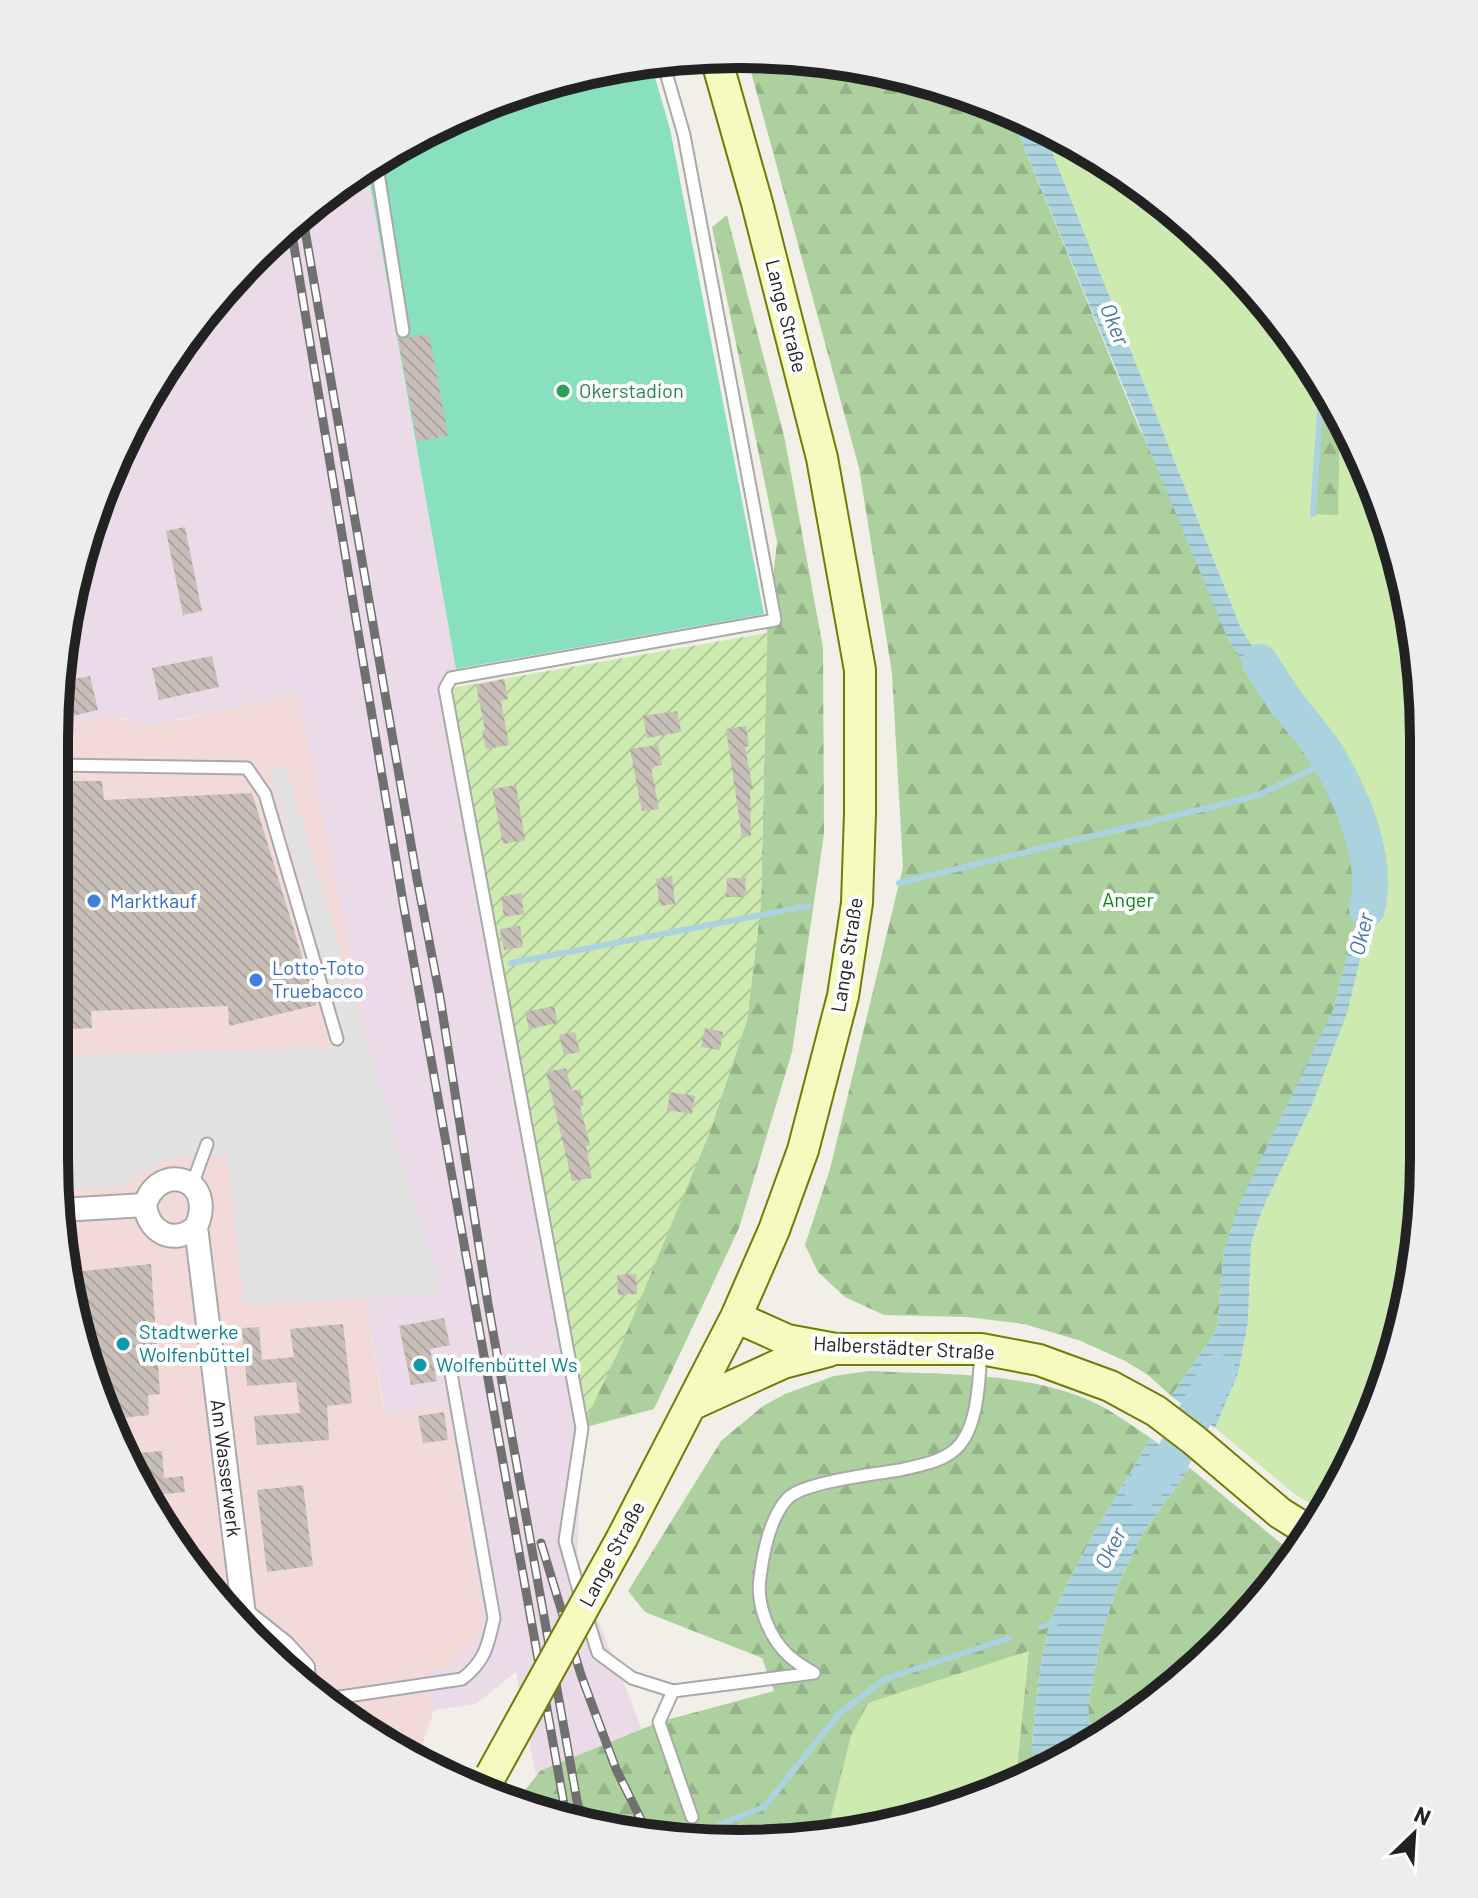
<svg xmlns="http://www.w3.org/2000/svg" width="1478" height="1898" font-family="Barlow,sans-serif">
  <defs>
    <pattern id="forest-firs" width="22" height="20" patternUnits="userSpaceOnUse" patternTransform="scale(2)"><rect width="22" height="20" fill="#add19e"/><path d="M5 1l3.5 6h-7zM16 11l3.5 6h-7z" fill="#95b388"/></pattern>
    <pattern id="garden-furrows" width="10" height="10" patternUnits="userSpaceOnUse" patternTransform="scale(2)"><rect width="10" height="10" fill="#cdebb0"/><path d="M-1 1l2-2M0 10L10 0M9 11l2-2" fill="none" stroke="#b0c997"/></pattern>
    <pattern id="water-rules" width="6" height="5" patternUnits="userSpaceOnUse" patternTransform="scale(2)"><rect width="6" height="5" fill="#aad3df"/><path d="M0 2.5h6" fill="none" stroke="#92b5bf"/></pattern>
    <pattern id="building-back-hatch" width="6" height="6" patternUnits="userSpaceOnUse" patternTransform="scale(2)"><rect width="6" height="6" fill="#c7bfb8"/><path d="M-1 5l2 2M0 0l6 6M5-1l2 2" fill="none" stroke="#aba49e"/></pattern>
  </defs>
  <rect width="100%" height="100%" fill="#f2efe9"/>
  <path fill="#f2dad9" d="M 298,693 L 441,1294 L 365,1298 L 384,1413 L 447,1405 L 485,1626 L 453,1668 L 427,1671 L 434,1710 L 417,1761 L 397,1752 L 255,1644 L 146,1502 L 77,1337 L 54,1159 L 55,730 L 111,714 L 124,720 L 176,721 Z"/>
  <path fill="#ebdbe8" d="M 367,167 L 456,669 L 445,689 L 582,1428 L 577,1569 L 632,1703 L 679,1836 L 562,1821 L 543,1813 L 516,1672 L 476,1704 L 434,1710 L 427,1671 L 453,1668 L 485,1626 L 447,1405 L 385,1414 L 365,1298 L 440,1294 L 368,1045 L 298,694 L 158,724 L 141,725 L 111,714 L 55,730 L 55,695 L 90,519 L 196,322 L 288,224 Z"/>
  <path fill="#cdebb0" d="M 1041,124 L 1156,195 L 1254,287 L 1332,396 L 1388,519 L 1422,694 L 1424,1159 L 1411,1292 L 1372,1421 L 1324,1511 L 1297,1496 L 1215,1428 L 1238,1374 L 1248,1322 L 1251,1244 L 1262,1210 L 1312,1105 L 1333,766 L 1288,705 L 1240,626 Z
    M 1030,1650 L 1016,1779 L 917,1821 L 827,1832 L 851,1736 L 867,1703 Z"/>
  <path fill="url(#forest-firs)" d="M 783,55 L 916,77 L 1010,113 L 1137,423 L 1273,709 L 1317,767 L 1342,816 L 1358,864 L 1359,907 L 1334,1008 L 1224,1250 L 1217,1330 L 1171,1396 L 1148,1375 L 1125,1361 L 1081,1341 L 1024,1324 L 967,1317 L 884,1315 L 845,1297 L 818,1272 L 805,1245 L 830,1169 L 903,867 L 892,673 L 859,468 L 747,57 Z
    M 727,215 L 785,440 L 823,648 L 824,834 L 792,1052 L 739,1228 L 654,1409 L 582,1428 L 709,1134 L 747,1020 L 761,904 L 767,633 L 777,542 L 712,227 Z
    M 1322,383 L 1340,415 L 1338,515 L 1313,514 Z
    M 869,1371 C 944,1375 1023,1371 1093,1402 C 1113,1411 1132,1426 1151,1438 L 1093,1535 L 1060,1598 L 1049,1625 L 1040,1668 L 1032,1743 L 1037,1770 L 1016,1779 L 1029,1651 L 868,1703 L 851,1736 L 827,1832 L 739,1844 L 562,1821 L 516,1802 L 540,1771 L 659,1722 L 774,1691 L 762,1658 L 645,1612 L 628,1591 L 721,1441 L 763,1406 L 785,1394 L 834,1376 Z
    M 1190,1468 L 1295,1555 L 1191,1674 L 1091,1745 L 1088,1705 L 1102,1633 L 1118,1584 L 1144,1531 Z"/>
  <path fill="url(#garden-furrows)" d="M 767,633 L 761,904 L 747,1020 L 709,1134 L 620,1348 L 582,1428 L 445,689 Z"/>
  <path fill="#88e0be" d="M 650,60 L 670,129 L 764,614 L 456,669 L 367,167 L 396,146 L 518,91 Z"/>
  <path fill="#e2e2e2" d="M 286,767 L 441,1294 L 244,1305 L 227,1156 L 202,1154 L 163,1160 L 121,1188 L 58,1190 L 54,1159 L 54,1056 L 346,1047 L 270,771 Z"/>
  <path fill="url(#water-rules)" d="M 1010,113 L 1041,124 L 1240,626 L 1288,705 L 1333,766 L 1371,868 L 1372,911 L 1347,1013 L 1312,1105 L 1262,1210 L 1251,1244 L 1248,1322 L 1238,1374 L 1215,1428 L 1171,1396 L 1217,1330 L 1224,1250 L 1239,1205 L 1334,1008 L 1359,907 L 1358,864 L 1342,816 L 1317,767 L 1273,709 L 1227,637 Z
    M 1151,1438 L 1190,1468 L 1144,1531 L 1118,1584 L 1102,1633 L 1088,1705 L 1091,1745 L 1082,1752 L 1037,1770 L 1032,1744 L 1040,1668 L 1049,1625 L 1060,1598 L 1093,1535 Z"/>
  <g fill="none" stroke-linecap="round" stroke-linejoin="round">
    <path stroke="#aad3df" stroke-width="6" d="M 1313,514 L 1322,383
      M 899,883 L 1256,796 L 1317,767 L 1328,757
      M 511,963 L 808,906
      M 1041,1627 L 1057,1622
      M 689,1837 L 764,1807 L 840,1713 L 885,1679 L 1009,1638"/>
    <path stroke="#aad3df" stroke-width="36" d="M 1260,662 C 1269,676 1277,690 1287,703 C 1300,721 1317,738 1328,757 C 1353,799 1379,859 1367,909
      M 1142,1490 L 1174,1455 L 1218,1372"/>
  </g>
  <path fill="url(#building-back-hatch)" d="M 429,334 L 448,436 L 417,441 L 398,339 Z
    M 185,527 L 202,611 L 183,615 L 166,531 Z
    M 212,656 L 219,687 L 159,700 L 152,668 Z
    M 90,676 L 98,710 L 55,720 L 58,682 Z
    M 504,679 L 508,699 L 501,701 L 509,745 L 486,749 L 482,731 L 485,730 L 476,685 Z
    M 677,711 L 681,732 L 647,738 L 643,716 Z
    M 746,726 L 749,746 L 745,747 L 753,789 L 750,789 L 751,836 L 742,837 L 726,729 Z
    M 658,745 L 662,765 L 651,767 L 659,809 L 642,811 L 630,749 Z
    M 55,781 L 102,781 L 104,800 L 252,793 L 317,1005 L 229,1026 L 228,1006 L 91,1011 L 92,1028 L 54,1030 Z
    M 516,785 L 525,840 L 503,844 L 492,789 Z
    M 672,876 L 675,904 L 660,906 L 656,879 Z
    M 727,878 L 746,878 L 745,897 L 726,897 Z
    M 521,893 L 524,914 L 504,917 L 501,897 Z
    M 520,926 L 523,947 L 504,950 L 500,929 Z
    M 554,1006 L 558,1023 L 529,1029 L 525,1012 Z
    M 705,1028 L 723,1032 L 720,1050 L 701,1047 Z
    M 575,1032 L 580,1052 L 564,1055 L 559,1035 Z
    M 566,1068 L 572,1091 L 580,1089 L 584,1105 L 580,1106 L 590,1145 L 586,1146 L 592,1178 L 572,1181 L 546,1072 Z
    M 670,1092 L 695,1096 L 692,1114 L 667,1110 Z
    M 151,1264 L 160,1394 L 148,1395 L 149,1415 L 112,1419 L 91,1369 L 87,1317 L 75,1318 L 71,1287 L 85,1286 L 83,1271 Z
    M 636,1274 L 637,1294 L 618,1295 L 617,1275 Z
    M 444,1318 L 450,1345 L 430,1349 L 437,1381 L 411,1385 L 399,1326 Z
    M 343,1324 L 352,1403 L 327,1406 L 329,1440 L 257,1445 L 254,1416 L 300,1413 L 296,1382 L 247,1386 L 242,1328 L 259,1327 L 262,1360 L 294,1357 L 290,1329 Z
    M 444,1412 L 448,1440 L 423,1443 L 418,1416 Z
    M 162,1451 L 164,1478 L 183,1476 L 185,1492 L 144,1496 L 126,1454 Z
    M 303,1485 L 313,1566 L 267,1572 L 257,1490 Z"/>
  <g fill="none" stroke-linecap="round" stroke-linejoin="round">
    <defs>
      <path id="lane" d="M 376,160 L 403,331
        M 55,765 L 247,768 L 265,794 L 337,1039
        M 192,1185 L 207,1144
        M 581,1598 L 565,1541 L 582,1428 L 445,689 L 451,678 L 775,620 L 684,135 L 662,59
        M 586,1614 L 598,1653 L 632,1678 L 673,1691 L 814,1673
        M 814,1673 C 805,1668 796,1662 789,1656 C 769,1638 756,1604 760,1578 C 763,1553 770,1517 788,1498 C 804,1482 875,1474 900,1470 C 917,1466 937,1463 952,1452 C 979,1433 979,1379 981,1349
        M 673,1691 L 659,1722 L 692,1817
        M 327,1699 L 462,1679 C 485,1661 488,1646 494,1618 L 449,1362"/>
      <path id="street" d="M 145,1205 C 158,1161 218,1177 196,1227
        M 61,1210 L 145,1205 C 148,1232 173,1246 196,1227 L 246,1631
        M 244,1615 L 283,1646 L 303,1668 L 304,1681"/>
      <path id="secondary" d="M 736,1317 L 787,1340 L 836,1349 L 981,1349 L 1039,1360 L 1110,1386 L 1156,1411 L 1194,1440 L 1280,1513 L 1312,1533
        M 693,1404 L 783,1363 L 829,1351
        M 622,1538 L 736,1317 L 774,1230 L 803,1150 L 843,996 L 857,903 L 860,813 L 860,670 L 822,458 L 757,203 L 716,58"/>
    </defs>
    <use href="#lane" stroke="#a9a9a9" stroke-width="15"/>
    <use href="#street" stroke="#a9a9a9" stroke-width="26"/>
    <use href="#secondary" stroke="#707d05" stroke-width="34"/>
    <use href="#lane" stroke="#fff" stroke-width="11"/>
    <use href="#street" stroke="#fff" stroke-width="22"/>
    <use href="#secondary" stroke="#f7fabf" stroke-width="30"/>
    <defs>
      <path id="rail" d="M 302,213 L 417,879 L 440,997 L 488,1304 L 581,1823
        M 290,222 L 403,902 L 567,1821
        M 541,1543 L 581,1675 L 616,1769 L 647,1832"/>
    </defs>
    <use href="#rail" stroke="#707070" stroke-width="9"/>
    <use href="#rail" stroke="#fff" stroke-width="6" stroke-dasharray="18" stroke-linecap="butt"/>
    <defs>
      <path id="secondary-bridge" d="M 491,1775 L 622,1538"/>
    </defs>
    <use href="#secondary-bridge" stroke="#707d05" stroke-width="34" stroke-linecap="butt"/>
    <use href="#secondary-bridge" stroke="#f7fabf" stroke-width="30"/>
  </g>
  <circle fill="#2e9e5b" stroke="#fff" stroke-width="3" cx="563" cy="391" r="8"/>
  <g fill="#3f7fe0" stroke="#fff" stroke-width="3">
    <circle cx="94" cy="901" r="8"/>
    <circle cx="256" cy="980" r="8"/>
  </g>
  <g fill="#0f9aa8" stroke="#fff" stroke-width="3">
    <circle cx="123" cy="1344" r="8"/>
    <circle cx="420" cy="1365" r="8"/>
  </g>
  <g text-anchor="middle" stroke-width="8" stroke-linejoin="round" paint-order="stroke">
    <g font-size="20" fill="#222" stroke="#fff">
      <text transform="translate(786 316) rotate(76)" y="7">Lange Straße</text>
      <text transform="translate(847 955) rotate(-81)" y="7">Lange Straße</text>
      <text transform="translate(904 1348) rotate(3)" y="7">Halberstädter Straße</text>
      <text transform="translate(226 1468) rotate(83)" y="7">Am Wasserwerk</text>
      <text transform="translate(612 1554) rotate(-62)" y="7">Lange Straße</text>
    </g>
    <g font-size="20" fill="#27864d" stroke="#fff" text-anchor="start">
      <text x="579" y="398">Okerstadion</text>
    </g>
    <g font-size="20" fill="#0c8416" stroke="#fff">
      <text x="1128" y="907">Anger</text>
    </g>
    <g font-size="20" fill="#366cbe" stroke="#fff" text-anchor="start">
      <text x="110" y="908">Marktkauf</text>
      <text x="272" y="975">Lotto-Toto<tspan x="272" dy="23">Truebacco</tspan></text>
    </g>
    <g font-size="20" fill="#0d838f" stroke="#fff" text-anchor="start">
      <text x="139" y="1339">Stadtwerke<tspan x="139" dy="23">Wolfenbüttel</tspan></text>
      <text x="436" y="1372">Wolfenbüttel Ws</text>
    </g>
    <g font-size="22" font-style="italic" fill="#4a7aab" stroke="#fff">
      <text transform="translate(1115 324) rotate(68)" y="8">Oker</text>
      <text transform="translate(1361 934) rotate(-76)" y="8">Oker</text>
      <text transform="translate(1110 1548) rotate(-63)" y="8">Oker</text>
    </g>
  </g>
  <path d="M0 0H1478V1898H0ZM739 68H739A671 671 0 0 1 1410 739V1159A671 671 0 0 1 739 1830H739A671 671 0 0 1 68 1159V739A671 671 0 0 1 739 68Z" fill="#ededed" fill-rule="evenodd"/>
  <path fill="none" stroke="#222" stroke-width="10" d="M739 68H739A671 671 0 0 1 1410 739V1159A671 671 0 0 1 739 1830H739A671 671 0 0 1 68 1159V739A671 671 0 0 1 739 68Z"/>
  <g transform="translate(1414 1834) rotate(25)" stroke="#ffffff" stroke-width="6" paint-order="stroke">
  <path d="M0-6L14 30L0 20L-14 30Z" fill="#222222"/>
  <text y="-12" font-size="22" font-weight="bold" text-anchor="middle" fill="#222222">N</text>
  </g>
</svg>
